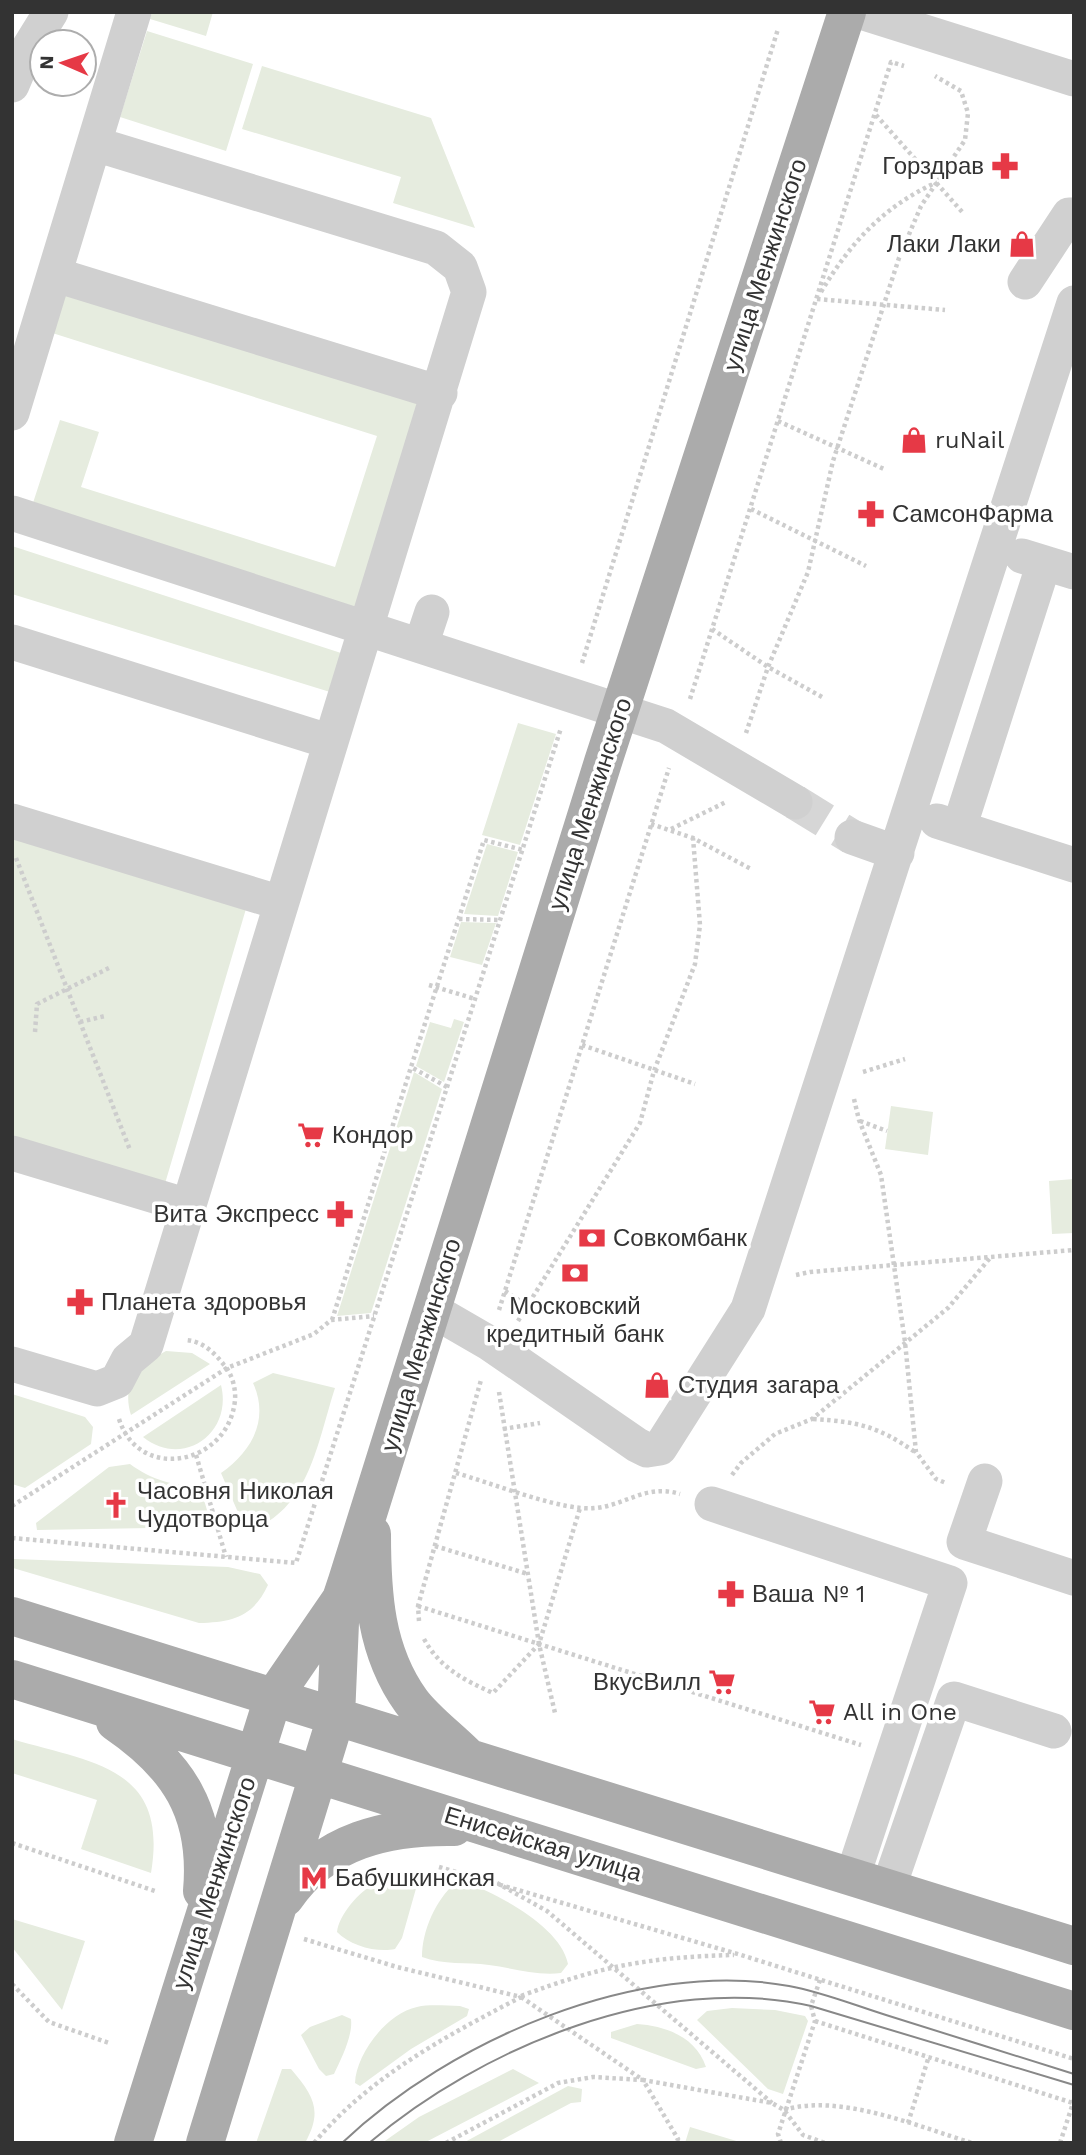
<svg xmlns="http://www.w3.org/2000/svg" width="1086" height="2155" font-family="'Work Sans',sans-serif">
  <rect width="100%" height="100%" fill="#fff"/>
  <path fill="#e6ecdf" d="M 152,12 L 213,12 L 206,36 L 150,19 Z
    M 147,31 L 253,64 L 226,151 L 120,117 Z
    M 262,66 L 431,118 L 475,228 L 393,203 L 401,177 L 242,129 Z
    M 60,284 L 429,399 L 361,615 L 31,509 L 60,420 L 99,432 L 81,487 L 335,567 L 377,436 L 46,331 Z
    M 12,546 L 341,653 L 330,692 L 12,594 Z
    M 518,723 L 556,734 L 520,845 L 482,835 Z
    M 12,832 L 248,902 L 164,1187 L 12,1141 Z
    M 487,844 L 518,852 L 498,916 L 464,914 Z
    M 461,922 L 496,923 L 482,965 L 450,957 Z
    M 454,1019 L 464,1022 L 444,1082 L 416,1066 L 430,1022 L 451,1028 Z
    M 414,1072 L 442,1089 L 371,1313 L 337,1316 Z
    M 891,1106 L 933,1112 L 928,1155 L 885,1149 Z
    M 1074,1179 L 1074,1233 L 1052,1234 L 1049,1181 Z
    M 166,1351 L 192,1353 L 210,1364 L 131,1415 C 121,1383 139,1365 166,1351 Z
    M 273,1373 L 335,1388 C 318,1440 310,1506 254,1529 L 243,1524 L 221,1473 C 251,1452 270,1420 253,1383 Z
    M 221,1385 C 233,1433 183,1469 143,1437 Z
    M 12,1394 L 85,1417 L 93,1427 L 91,1444 L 25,1488 L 12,1484 Z
    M 130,1464 C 152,1480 173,1486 200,1486 L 211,1524 L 206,1527 L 37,1530 L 36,1523 L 109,1467 Z
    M 14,1559 L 228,1567 L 260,1574 L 268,1585 C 253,1617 233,1622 199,1623 L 13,1568 Z
    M 12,1739 C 92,1763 169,1766 151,1873 L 81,1849 L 97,1800 L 12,1773 Z
    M 398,1880 L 417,1885 L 402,1938 L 395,1949 C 378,1953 350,1946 337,1932 C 339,1915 359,1891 375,1884 C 382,1882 391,1881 398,1880 Z
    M 466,1882 C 499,1895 561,1927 568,1964 L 561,1973 C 537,1976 513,1968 489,1965 C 467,1962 443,1965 422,1957 C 422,1930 436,1900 455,1883 Z
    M 12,1919 L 85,1941 L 62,2010 L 12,1947 Z
    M 460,2006 L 469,2009 L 467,2016 L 411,2049 L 360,2086 L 355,2083 C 356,2054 387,2013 417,2007 C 430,2004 447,2006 460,2006 Z
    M 732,2008 L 775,2010 L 805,2016 L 808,2021 L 783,2094 L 768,2089 L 697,2020 L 707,2011 Z
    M 342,2015 L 351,2019 C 353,2036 341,2059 334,2074 L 326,2076 L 319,2069 L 301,2035 L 310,2027 Z
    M 637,2024 C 666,2026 696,2037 706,2067 L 696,2069 L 611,2038 L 611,2032 Z
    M 282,2069 L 291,2069 C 314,2096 323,2111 305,2143 L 256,2143 Z
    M 513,2069 L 539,2083 L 424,2143 L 382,2143 L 419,2117 Z
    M 568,2086 L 582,2089 L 581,2102 L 571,2103 L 496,2143 L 463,2143 Z
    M 690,2127 L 743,2143 L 685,2143 Z"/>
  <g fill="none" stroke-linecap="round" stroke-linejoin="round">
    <path stroke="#d6d6d6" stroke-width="35" stroke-dasharray="35 18" stroke-linecap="butt" d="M 795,802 L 852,837"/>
    <path stroke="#cdcdcd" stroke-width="4.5" stroke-dasharray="3.5 3.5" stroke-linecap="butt" d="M 876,115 L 964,214
      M 821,292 C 851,242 883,207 937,182
      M 817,299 L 945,310
      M 778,421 L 884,469
      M 751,509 L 866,566
      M 712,629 L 768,667 L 822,697
      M 582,663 L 778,29
      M 690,699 L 891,62 L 904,66
      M 746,733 L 768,667 L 808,572 L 833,461 L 899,258 L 921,206 L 965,140 L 968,113 L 961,91 L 935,76
      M 651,824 L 693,838 L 751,869
      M 671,829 L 726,802
      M 16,858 L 130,1150
      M 459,919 L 500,920
      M 429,985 L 475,999
      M 80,1022 L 105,1016
      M 35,1032 L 37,1004 L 111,967
      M 582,1045 L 695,1084
      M 863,1072 L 905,1059
      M 447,1087 L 411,1067 L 484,840 L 523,850
      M 854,1099 L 859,1120 L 881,1175 L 905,1342 L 916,1452 L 936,1479 L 946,1483
      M 860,1121 L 887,1131
      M 796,1275 L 810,1272 L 1074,1250
      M 505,1291 L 537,1312
      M 499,1310 L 669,768
      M 332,1320 L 411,1067
      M 518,1321 L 640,1123 L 654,1071 L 695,964 L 700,925 L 693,838
      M 499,1392 L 539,1644 L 555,1713
      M 119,1419 C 139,1483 229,1465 235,1400 C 236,1389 232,1373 224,1365 C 214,1352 202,1341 185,1340
      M 813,1419 C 859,1422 877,1426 915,1452
      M 503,1429 L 540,1423
      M 196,1455 L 226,1557
      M 456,1473 C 491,1483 547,1505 581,1508 C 621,1512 641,1482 680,1494
      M 732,1475 L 741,1463 L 775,1434 L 812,1419 L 948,1308 L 990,1258
      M 12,1506 L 227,1368 L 314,1334 L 331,1320 L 374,1316
      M 12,1538 L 296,1563 L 561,728
      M 435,1546 L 528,1574
      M 418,1606 L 861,1745
      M 419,1621 L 418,1606 L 481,1380
      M 424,1639 C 440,1668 464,1680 493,1693 L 539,1644 L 580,1508
      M 12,1843 L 155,1891
      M 439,1867 L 741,1955 L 1074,2059
      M 497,1883 L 547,1911 L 772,2103
      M 304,1939 L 397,1967 L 521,1997 C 446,2036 369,2077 314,2143
      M 12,1984 L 49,2022 L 109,2043
      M 521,1996 C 601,1966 649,1957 734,1955
      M 521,1997 L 643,2080 L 772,2103 L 784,2110 L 803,2135 L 825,2143
      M 815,2021 L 1073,2103
      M 784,2110 C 839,2093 917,2126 972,2143
      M 908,2123 L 929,2056
      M 446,2143 L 558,2083 L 593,2077 L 643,2080 L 678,2139 L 676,2143
      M 781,2143 L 778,2134 L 815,2021 L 811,2006 L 820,1980
      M 1060,2143 L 1074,2100"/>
    <path stroke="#d0d0d0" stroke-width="35" d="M 861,12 L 1074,79
      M 12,85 L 25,54 L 51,12
      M 56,275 L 440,393
      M 1025,282 L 1069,215 L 1074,215
      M 12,413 L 134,12
      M 12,513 L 666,726 L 795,802
      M 1022,556 L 1074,572
      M 12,642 L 331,742
      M 421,645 L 432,612
      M 12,821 L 281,903
      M 937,821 L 1074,865
      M 959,828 L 1044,563
      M 852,837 L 897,853
      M 12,1153 L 188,1206
      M 432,1310 L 489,1343 L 637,1445 L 647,1450 L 660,1448 L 748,1309 L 1074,303
      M 12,1364 L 97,1389 L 117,1381 L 128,1360 L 146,1345 L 469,292 L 460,267 L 436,248 L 95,144
      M 985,1481 L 964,1542 L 1074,1578
      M 712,1504 L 950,1583 L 852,1878
      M 888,1889 L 954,1699 L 1054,1731"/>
    <path stroke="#ababab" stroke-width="38" d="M 372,1534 C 372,1593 375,1651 411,1701 C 425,1720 448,1737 465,1754
      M 12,1616 L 1074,1946
      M 12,1679 L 1074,2011
      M 115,1722 C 178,1765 209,1812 202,1891
      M 285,1898 C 324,1840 388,1826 454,1827
      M 133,2143 L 273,1698 L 341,1599
      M 205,2143 L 336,1717 L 341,1599 L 347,1581 L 603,762 L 847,12"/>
    <path stroke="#888" stroke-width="2" d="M 342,2143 C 450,2040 639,1958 789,1986 C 822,1992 854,2005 886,2015 C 949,2035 1011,2054 1074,2074
      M 369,2143 C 482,2047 662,1972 811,2006 L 1074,2085"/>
  </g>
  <defs>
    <symbol id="pharmacy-bare" viewBox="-9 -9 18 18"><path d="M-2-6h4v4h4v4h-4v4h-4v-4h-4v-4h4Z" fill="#e63946" stroke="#fff" stroke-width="2.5" paint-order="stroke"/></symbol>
    <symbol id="shop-bare" viewBox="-9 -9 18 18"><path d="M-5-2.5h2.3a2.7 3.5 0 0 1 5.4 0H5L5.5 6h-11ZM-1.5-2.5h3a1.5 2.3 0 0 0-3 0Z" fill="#e63946" stroke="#fff" stroke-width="2.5" paint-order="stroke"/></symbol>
    <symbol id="supermarket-bare" viewBox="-9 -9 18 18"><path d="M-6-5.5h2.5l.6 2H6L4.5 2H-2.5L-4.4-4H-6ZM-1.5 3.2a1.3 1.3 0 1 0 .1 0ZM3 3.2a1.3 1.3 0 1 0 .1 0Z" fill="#e63946" stroke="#fff" stroke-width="2.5" paint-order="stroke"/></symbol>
    <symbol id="bank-bare" viewBox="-9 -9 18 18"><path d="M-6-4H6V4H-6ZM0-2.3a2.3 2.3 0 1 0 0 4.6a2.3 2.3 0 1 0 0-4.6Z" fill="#e63946" stroke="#fff" stroke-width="2.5" paint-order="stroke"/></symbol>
    <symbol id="church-bare" viewBox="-9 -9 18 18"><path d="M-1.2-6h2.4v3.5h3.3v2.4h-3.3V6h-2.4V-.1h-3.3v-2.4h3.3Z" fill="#e63946" stroke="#fff" stroke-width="2.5" paint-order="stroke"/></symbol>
    <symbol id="metro-bare" viewBox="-9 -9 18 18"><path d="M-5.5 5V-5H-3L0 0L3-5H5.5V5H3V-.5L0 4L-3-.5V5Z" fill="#e63946" stroke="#fff" stroke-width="2.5" paint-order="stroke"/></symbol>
  </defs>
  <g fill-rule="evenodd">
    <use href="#pharmacy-bare" x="986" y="147" width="38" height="38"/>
    <use href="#shop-bare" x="1003" y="225" width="38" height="38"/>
    <use href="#shop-bare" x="895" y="421" width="38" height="38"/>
    <use href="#pharmacy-bare" x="852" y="495" width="38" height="38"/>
    <use href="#supermarket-bare" x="292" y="1116" width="38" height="38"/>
    <use href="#pharmacy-bare" x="321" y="1195" width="38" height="38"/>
    <use href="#bank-bare" x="573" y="1219" width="38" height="38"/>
    <use href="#bank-bare" x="556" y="1254" width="38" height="38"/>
    <use href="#pharmacy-bare" x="61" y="1283" width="38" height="38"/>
    <use href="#shop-bare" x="638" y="1366" width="38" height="38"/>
    <use href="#church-bare" x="97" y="1486" width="38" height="38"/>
    <use href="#pharmacy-bare" x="712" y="1575" width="38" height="38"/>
    <use href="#supermarket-bare" x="703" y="1663" width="38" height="38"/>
    <use href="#supermarket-bare" x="803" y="1693" width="38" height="38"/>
    <use href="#metro-bare" x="295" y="1859" width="38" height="38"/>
  </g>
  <g text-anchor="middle" stroke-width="7" stroke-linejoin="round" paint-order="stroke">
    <g font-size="24" fill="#333" stroke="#fff" text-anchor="start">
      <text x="984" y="174" text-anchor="end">Горздрав</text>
      <text x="1001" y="252" text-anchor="end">Лаки Лаки</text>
      <text x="935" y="448">ruNail</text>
      <text x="892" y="522">СамсонФарма</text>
      <text x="332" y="1143">Кондор</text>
      <text x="319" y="1222" text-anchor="end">Вита Экспресс</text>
      <text x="613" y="1246">Совкомбанк</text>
      <text x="101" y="1310">Планета здоровья</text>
      <text x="575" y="1314" text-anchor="middle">Московский<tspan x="575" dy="28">кредитный банк</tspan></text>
      <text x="678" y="1393">Студия загара</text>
      <text x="137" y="1499">Часовня Николая<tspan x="137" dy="28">Чудотворца</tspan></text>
      <text x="752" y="1602">Ваша № 1</text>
      <text x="701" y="1690" text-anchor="end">ВкусВилл</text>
      <text x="843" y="1720">All in One</text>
      <text x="335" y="1886">Бабушкинская</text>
    </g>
    <g font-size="24" fill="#333" stroke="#fff">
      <text transform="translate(765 265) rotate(-72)" y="8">улица Менжинского</text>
      <text transform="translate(590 804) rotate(-72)" y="8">улица Менжинского</text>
      <text transform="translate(421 1345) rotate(-73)" y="8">улица Менжинского</text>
      <text transform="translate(543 1844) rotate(17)" y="8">Енисейская улица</text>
      <text transform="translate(214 1883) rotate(-72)" y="8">улица Менжинского</text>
    </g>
  </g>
  <rect width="1086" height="2155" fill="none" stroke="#333333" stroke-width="28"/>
  <g transform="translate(63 63) rotate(272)"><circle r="33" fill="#ffffff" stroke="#adadad" stroke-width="2"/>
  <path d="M0-5L12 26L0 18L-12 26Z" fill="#e63946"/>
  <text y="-10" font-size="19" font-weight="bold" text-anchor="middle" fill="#333333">N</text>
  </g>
</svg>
